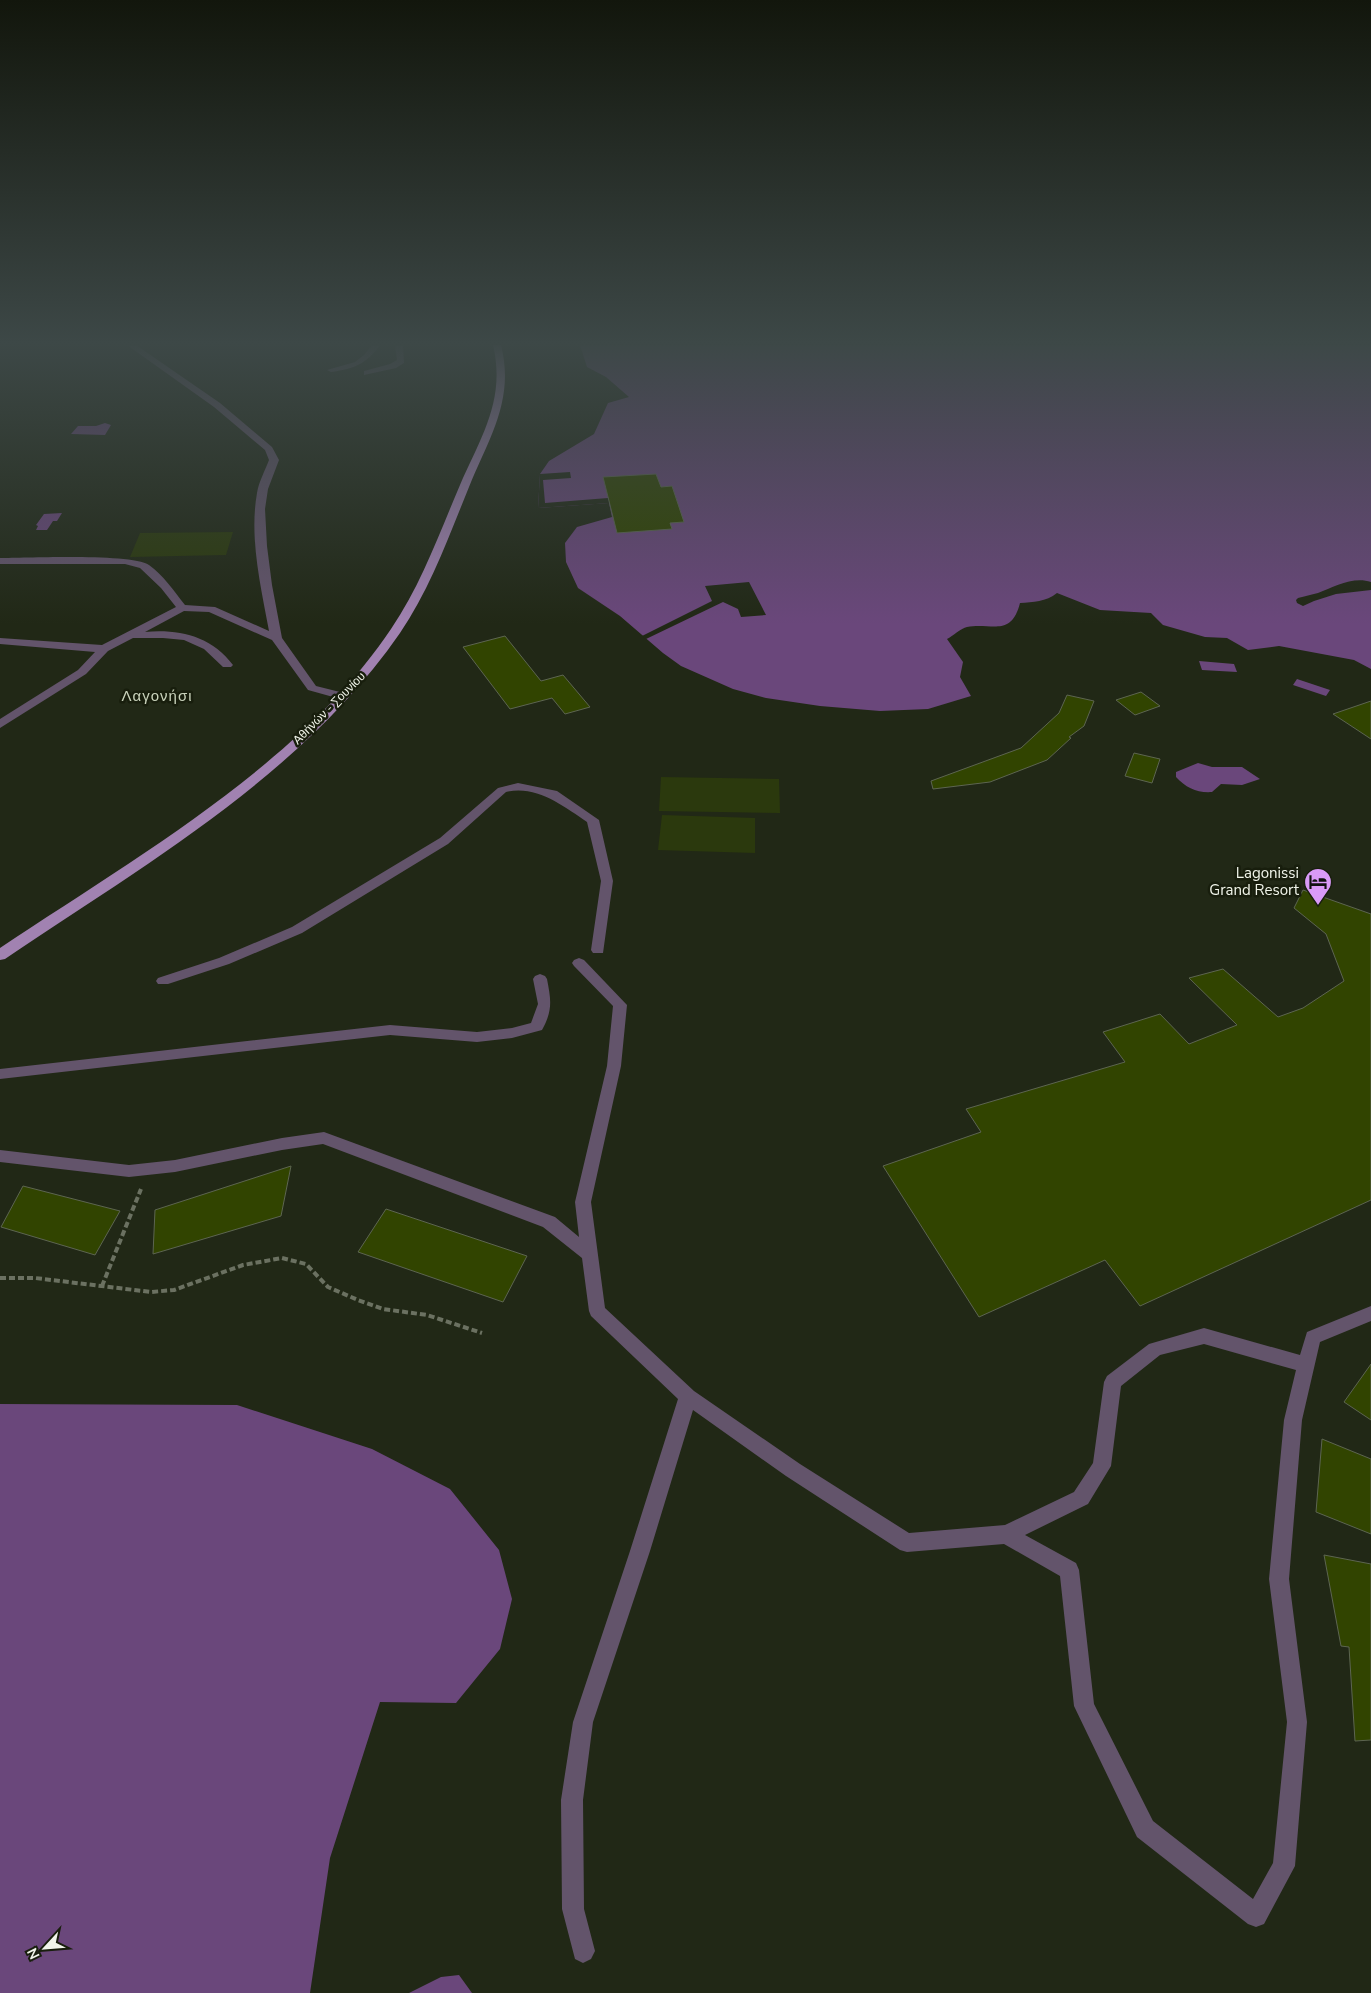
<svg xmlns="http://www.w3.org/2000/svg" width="1371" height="1993" font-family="'Nunito Sans',sans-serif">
  <rect width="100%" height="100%" fill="#212816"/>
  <path fill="#2b390d" d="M 233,532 L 226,555 L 130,557 L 140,533 Z
    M 661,777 L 779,779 L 780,813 L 659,811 Z
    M 662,815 L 755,818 L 755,853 L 658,850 Z"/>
  <path fill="#6a477b" d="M 580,345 L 1371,345 L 1371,582 C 1353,576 1334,587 1318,593 C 1311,595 1305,596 1298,598 L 1296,600 L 1297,603 L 1303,606 L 1314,601 L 1336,594 L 1371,590 L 1371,669 L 1354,660 L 1279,646 L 1248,650 L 1227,638 L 1205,637 L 1163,625 L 1151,613 L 1100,610 L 1057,593 C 1046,602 1033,602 1020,603 C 1011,638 991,622 967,627 C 961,628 953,636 947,639 L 963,662 L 960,677 L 971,696 L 928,709 L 880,711 L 820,706 L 766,698 L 733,689 L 681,666 L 663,653 L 620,616 L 578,588 L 566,562 L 565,543 L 577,527 L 612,517 L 609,503 L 538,508 L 540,474 L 549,461 L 594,434 L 608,403 L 629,397 L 606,377 L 587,367 Z
    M 105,423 L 111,425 L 105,435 L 71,434 L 78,426 L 96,426 Z
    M 62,513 L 57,521 L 53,521 L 47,530 L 36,530 L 38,526 L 36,525 L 44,514 Z
    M 1199,661 L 1234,664 L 1237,672 L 1202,670 Z
    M 1297,679 L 1330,690 L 1326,696 L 1293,685 Z
    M 1198,763 L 1212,767 L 1242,767 L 1260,779 L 1242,785 L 1221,784 L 1212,792 C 1197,793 1186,788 1176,777 L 1176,772 Z
    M 0,1404 L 237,1405 L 372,1449 L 450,1489 L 499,1550 L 512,1599 L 500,1649 L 456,1703 L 380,1702 L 330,1858 L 310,1993 L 0,1993 Z
    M 459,1975 L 472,1993 L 409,1993 L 441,1977 Z"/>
  <path fill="#212816" d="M 570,472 L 571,478 L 543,480 L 545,503 L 608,498 L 610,503 L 538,508 L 540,474 Z
    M 749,582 L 766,615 L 741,617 L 738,609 L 723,602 L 646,639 L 642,636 L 712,601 L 705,586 Z"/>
  <path fill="#314400" stroke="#5d6551" d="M 656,474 L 661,487 L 672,486 L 684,522 L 670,523 L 672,529 L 617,533 L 603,477 Z
    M 505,636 L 541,681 L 563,675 L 590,707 L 565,714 L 552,698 L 510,709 L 463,647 Z
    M 1141,692 L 1160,706 L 1135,715 L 1116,700 Z
    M 1067,695 L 1094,701 L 1084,726 L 1069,737 L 1071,738 L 1047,760 L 990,782 L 933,789 L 931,781 L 1021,748 L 1059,713 Z
    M 1371,701 L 1371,739 L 1333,714 Z
    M 1134,753 L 1160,759 L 1152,783 L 1125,776 Z
    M 1303,890 L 1371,914 L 1371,1200 L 1140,1306 L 1105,1260 L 979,1317 L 883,1166 L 981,1132 L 966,1109 L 1125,1062 L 1103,1032 L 1160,1014 L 1189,1044 L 1237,1025 L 1189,978 L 1223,969 L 1278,1017 L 1303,1008 L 1344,981 L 1326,934 L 1294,908 Z
    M 291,1166 L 281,1216 L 153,1254 L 155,1210 Z
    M 23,1186 L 120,1211 L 95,1255 L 1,1227 Z
    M 386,1209 L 527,1256 L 503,1302 L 358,1252 Z
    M 1371,1364 L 1371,1420 L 1344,1402 Z
    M 1322,1439 L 1371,1459 L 1371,1534 L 1316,1512 Z
    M 1324,1555 L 1371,1564 L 1371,1740 L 1355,1741 L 1349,1647 L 1341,1646 Z"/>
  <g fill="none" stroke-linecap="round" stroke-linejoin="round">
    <path stroke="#6b7161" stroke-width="4" stroke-dasharray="6 3" stroke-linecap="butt" d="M 0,1278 L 35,1278 L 151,1292 L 174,1290 L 243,1265 L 282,1258 L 306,1264 L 328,1287 L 358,1300 L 383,1309 L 427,1315 L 482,1333
      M 102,1286 L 141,1189"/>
    <path fill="#63546b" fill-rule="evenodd" d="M 372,345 L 380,345 C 367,364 353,369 331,372 L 327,370 L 355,362 L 364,355 Z
      M 395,345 L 403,345 L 404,363 L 396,368 L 364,375 L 364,371 L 390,364 L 397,360 Z
      M 518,783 L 557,791 L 599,820 L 613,881 L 603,953 L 593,953 L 591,950 L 601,881 L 587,822 C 563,806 537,785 506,792 L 448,844 L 302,933 L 229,964 L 168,984 L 158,984 L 156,981 L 158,978 L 219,958 L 292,927 L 440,838 L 498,788 Z
      M 579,958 L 584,960 L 627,1005 L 621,1066 L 591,1202 L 605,1308 L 694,1391 L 800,1464 L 909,1533 L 1005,1525 L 1074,1492 L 1093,1463 L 1104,1382 L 1107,1376 L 1149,1344 L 1204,1328 L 1300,1355 L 1307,1332 L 1371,1306 L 1371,1321 L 1320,1342 L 1302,1420 L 1289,1579 L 1307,1722 L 1295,1866 L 1264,1924 L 1256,1927 L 1248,1924 L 1137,1837 L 1074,1706 L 1060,1576 L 1004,1544 L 907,1552 L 900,1550 L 786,1476 L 693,1410 L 650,1551 L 593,1722 L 583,1800 L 584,1909 L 595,1951 L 591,1959 L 583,1963 L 575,1959 L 562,1909 L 561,1800 L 573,1722 L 630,1551 L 678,1399 L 591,1316 L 589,1311 L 582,1258 L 543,1227 L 323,1144 L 282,1150 L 175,1172 L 129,1177 L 0,1162 L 0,1150 L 129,1165 L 175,1160 L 282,1138 L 324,1132 L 555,1217 L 579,1237 L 575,1202 L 607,1066 L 613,1006 L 574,966 L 572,963 L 574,960 ZM 1204,1344 L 1296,1370 L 1284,1420 L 1269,1579 L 1287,1722 L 1273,1863 L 1253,1899 L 1153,1821 L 1094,1704 L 1079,1570 L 1076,1563 L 1025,1535 L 1088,1504 L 1111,1466 L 1121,1386 L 1160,1355 Z
      M 540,974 L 545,976 L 547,979 C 551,1000 553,1010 542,1030 L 512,1038 L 477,1042 L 390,1035 L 0,1079 L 0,1069 L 390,1025 L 477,1032 L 512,1028 L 531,1023 L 538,1004 L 533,979 L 535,976 Z"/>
    <path fill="#63546b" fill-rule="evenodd" d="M 127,345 L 136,345 L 220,403 L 272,447 L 279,460 L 268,489 L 265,509 L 267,546 L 272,585 L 282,638 L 316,686 L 348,694 L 350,696 L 348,698 L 344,700 L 308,690 L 272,640 L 209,612 L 184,611 L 145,632 C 179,629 211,636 233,665 L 231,667 L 223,667 L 204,649 L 184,640 L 163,638 L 133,638 L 108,651 L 86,674 L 0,728 L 0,719 L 78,670 L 95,652 L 0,644 L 0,638 L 102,645 L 176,607 L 161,588 L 140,568 L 125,564 L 0,564 L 0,558 C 27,558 131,553 149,565 C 163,575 174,591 185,605 L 215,607 L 269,631 C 261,587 249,538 257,493 C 259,481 265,471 269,460 L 265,450 L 214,407 Z"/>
    <path fill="#a182b1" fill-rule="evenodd" d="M 493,345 L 501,345 C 515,400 489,438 469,487 C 449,536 430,589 400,633 C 302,775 145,864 5,959 L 0,960 L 0,948 C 134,858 300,765 391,629 C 421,585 439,534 460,485 C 481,437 506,400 493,345 Z"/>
  </g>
  <linearGradient id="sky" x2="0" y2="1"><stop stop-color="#12160c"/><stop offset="0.55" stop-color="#3d4847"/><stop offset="1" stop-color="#3d4847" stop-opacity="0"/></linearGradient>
  <rect width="1371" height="624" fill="url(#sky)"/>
  <defs>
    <symbol id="hotel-pin" viewBox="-11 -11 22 30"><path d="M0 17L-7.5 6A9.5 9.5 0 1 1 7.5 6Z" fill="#d99af7" stroke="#181e0d"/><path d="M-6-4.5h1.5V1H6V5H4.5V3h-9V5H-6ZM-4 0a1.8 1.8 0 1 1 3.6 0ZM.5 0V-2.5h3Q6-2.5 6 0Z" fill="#111"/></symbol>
  </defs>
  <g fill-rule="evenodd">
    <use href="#hotel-pin" x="1302" y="866" width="32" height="43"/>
  </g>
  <g text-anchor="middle" stroke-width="5" stroke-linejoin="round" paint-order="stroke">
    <g font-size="12" fill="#f1f5ea" stroke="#181e0d">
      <text transform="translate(329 708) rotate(-45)" y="4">Αθήνών - Σουνίου</text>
    </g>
    <g font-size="15" letter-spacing="1" fill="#c9d2bb" stroke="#181e0d">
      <text x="157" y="701">Λαγονήσι</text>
    </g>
    <g font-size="15" fill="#f1f5ea" stroke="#181e0d" text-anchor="end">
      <text x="1299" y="878">Lagonissi<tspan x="1299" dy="17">Grand Resort</tspan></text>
    </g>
  </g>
  <g transform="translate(45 1948) rotate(244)" stroke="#181e0d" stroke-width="4" paint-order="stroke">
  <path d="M0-4L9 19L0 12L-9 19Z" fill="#f1f5ea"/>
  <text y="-8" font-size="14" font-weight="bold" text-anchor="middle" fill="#f1f5ea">N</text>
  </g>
</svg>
